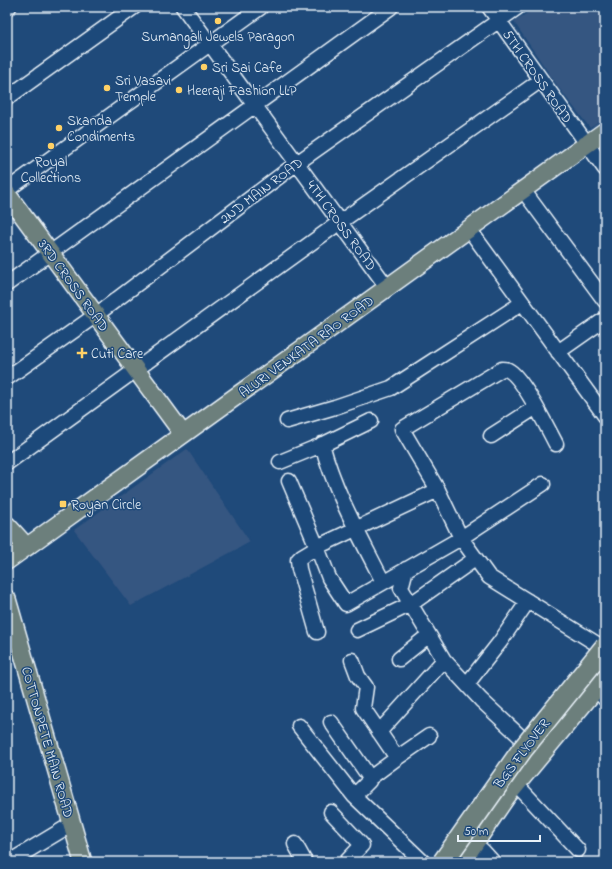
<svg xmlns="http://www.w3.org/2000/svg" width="612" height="869" font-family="'Indie Flower',sans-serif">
  <rect width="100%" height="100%" fill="#1f4a7a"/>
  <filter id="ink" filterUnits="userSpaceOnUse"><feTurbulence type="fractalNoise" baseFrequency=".025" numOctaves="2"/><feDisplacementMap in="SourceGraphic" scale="8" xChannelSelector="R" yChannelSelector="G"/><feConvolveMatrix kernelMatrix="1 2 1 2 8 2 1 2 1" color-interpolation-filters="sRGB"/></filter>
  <g filter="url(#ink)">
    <path fill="#365681" d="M 536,7 L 605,7 L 605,118 L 590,128 L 559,88 L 514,22 Z
      M 187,449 L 250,542 L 131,606 L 74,530 Z"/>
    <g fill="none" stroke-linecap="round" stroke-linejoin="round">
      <defs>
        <path id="minor" d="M 183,7 L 387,287
          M 489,7 L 605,169
          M 7,8 L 9,7
          M 7,98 L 134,7
          M 7,190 L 261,7
          M 523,190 L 605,301
          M 469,229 L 605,416
          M 7,284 L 391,7
          M 558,352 L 605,319
          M 7,378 L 96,315 L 297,163 L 518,7
          M 287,421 L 335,407 L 391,388 L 522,303
          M 491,436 L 536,407
          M 322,444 C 335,493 361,538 383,582
          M 556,444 C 548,429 522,376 508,370 C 507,369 502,369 502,369 L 402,429 L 438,490 L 461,538 L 489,577 L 605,649
          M 280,462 L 324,444 L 371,421
          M 7,463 L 340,222 L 541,80
          M 289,481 L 317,547 L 302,556 L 298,560 L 299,569 L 317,632
          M 438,490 L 317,547 L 329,578 L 346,604 L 461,538 L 543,484
          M 406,569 L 401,588 L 444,660 L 481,700 L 524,740
          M 357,630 L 411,604 L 475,559
          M 399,659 L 429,635
          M 352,660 L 358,676 L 366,687 L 363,708 L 397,758 L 370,778 L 369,781 L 354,796
          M 467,684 L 500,642 L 528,601
          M 596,689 L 605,699
          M 331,722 L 370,778
          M 299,726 L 354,796 L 423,862
          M 379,732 L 444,660
          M 397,758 L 429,736
          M 517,785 L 578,850
          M 331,812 L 362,845 L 346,862
          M 474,843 L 483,851 L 478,862
          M 295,844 L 305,862
          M 483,851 L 493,862
          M 9,862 L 72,824"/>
        <path id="major" d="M 7,194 L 183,434
          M 7,525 L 27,547
          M 7,561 L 605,131
          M 7,599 L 83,862
          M 462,862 L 507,796 L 605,678"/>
      </defs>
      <use href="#minor" stroke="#e8f1f8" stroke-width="17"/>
      <use href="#major" stroke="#e8f1f8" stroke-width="20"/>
      <use href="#minor" stroke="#1f4a7a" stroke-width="14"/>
      <use href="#major" stroke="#6c7f7c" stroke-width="17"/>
      <defs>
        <path id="highway-bridge" d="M 443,862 L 522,750 L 605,647"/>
      </defs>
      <use href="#highway-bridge" stroke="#e8f1f8" stroke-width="23" stroke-linecap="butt"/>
      <use href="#highway-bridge" stroke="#6c7f7c" stroke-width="20"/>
    </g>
  </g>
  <g fill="#ffd166" stroke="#1f4a7a" stroke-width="1.5">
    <circle cx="218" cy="21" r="4"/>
    <circle cx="204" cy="67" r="4"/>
    <circle cx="107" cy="88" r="4"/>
    <circle cx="179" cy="90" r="4"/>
    <circle cx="59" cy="128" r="4"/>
    <circle cx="51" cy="146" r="4"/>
    <path d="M80 347h4v4h4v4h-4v4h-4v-4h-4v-4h4z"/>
    <rect x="59" y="500" width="8" height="8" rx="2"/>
  </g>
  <g text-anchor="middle" stroke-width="3" stroke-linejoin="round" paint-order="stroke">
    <g font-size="14" fill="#e8f1f8" stroke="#1f4a7a" text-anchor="start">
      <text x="218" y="41" text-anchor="middle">Sumangali Jewels Paragon</text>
      <text x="212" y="72">Sri Sai Cafe</text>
      <text x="115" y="85">Sri Vasavi<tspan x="115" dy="16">Temple</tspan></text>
      <text x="187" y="95">Heeraji Fashion LLP</text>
      <text x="67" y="125">Skanda<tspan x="67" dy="16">Condiments</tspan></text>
      <text x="51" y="166" text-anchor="middle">Royal<tspan x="51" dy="16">Collections</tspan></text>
      <text x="91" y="358">Cuti Care</text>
      <text x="71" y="509">Royan Circle</text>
    </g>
    <g font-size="14" fill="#e8f1f8" stroke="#1f4a7a">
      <text transform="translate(538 76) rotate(55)" y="5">5TH CROSS ROAD</text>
      <text transform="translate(261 190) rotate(-37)" y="5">2ND MAIN ROAD</text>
      <text transform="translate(342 225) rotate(54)" y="5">4TH CROSS ROAD</text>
      <text transform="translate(74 285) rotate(54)" y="5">3RD CROSS ROAD</text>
      <text transform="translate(306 346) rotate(-36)" y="5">ALURI VENKATA RAO ROAD</text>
      <text transform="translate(48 742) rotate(74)" y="5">COTTONPETE MAIN ROAD</text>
      <text transform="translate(521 753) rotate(-53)" y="5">BGS FLYOVER</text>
    </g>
  </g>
  <rect width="612" height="869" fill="none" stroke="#1f4a7a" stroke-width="24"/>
  <rect x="12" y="12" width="588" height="845" fill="none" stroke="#e8f1f8" stroke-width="1.5" filter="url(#ink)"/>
  <path d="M458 835v6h82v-6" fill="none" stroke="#e8f1f8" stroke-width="2"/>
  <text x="464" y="835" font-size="12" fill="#e8f1f8" stroke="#1f4a7a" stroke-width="3" paint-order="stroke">50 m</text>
</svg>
